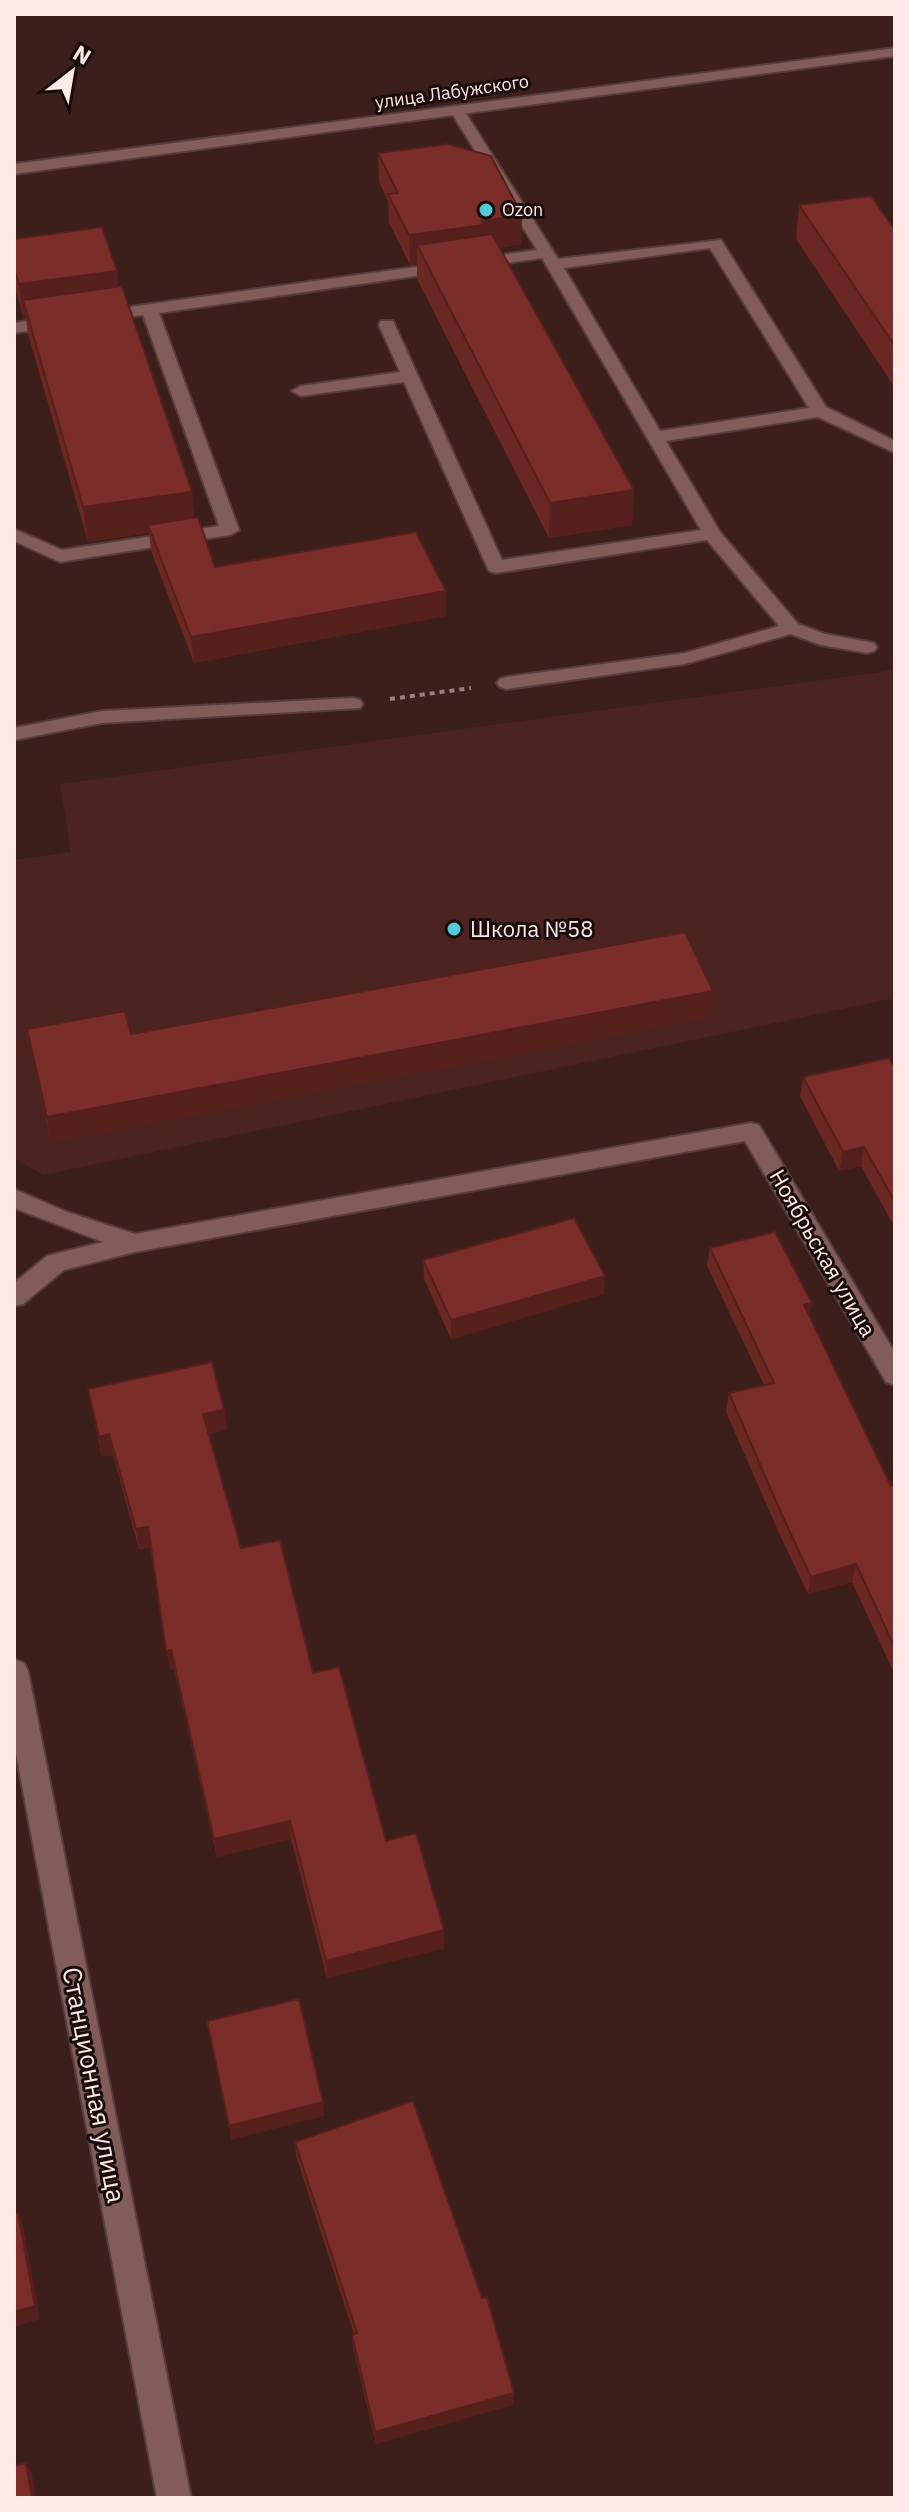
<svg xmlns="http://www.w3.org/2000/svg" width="909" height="2512" font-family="'IBM Plex Sans',sans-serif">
  <rect width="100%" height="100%" fill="#3c1e1b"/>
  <path fill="#4b2422" d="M 895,670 L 895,998 L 43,1175 L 14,1158 L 14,860 L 71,852 L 60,784 Z"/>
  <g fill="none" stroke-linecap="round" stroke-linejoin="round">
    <defs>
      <path id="lane" d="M 458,108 L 465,112 L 558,259 L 721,240 L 826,407 L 895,441 L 895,453 L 818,417 L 666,441 L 720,532 L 798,624 L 825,634 L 874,643 L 877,647 L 874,651 L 867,653 L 821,645 L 791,634 L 685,664 L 507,689 L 500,687 L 497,683 L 500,679 L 507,677 L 685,653 L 779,626 L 707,540 L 496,573 L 489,571 L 404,382 L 301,396 L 292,391 L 301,386 L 400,372 L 379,325 L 381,321 L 393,321 L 502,560 L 701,530 L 542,258 L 159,313 L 239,530 L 230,535 L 60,562 L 14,541 L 14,529 L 62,550 L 219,526 L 143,315 L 100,321 L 94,320 L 92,316 L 94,312 L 537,250 L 451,112 ZM 710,248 L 809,408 L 660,431 L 564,268 Z
        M 59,316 L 67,321 L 65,325 L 14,333 L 14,323 Z
        M 353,698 L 360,700 L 363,704 L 360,708 L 102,723 L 14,740 L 14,728 L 102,711 Z"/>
      <path id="street" d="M 751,1123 L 759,1125 L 895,1353 L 895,1385 L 886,1382 L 745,1141 L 135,1252 L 64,1270 L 23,1304 L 14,1306 L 14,1283 L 47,1256 L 103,1242 L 14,1208 L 14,1189 L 67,1212 L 135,1234 Z
        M 14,1659 L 24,1663 L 28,1671 L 191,2498 L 157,2498 L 14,1743 Z"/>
      <path id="secondary" d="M 895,48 L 895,56 L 14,174 L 14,164 Z"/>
    </defs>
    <use href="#lane" stroke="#573c3c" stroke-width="4"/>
    <use href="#street" stroke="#573c3c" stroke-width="4"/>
    <use href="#secondary" stroke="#573c3c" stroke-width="4"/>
    <path stroke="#9a817e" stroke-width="4" stroke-dasharray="5 5" stroke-linecap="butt" d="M 390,699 L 471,688"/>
    <use href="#lane" fill="#815c59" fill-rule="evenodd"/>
    <use href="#street" fill="#815c59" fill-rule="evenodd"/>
    <use href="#secondary" fill="#815c59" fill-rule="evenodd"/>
  </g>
  <path fill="#6a2724" d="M 378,153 L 522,215 L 521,244 L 499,248 L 634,490 L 632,525 L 549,538 L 417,279 L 417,264 L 410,265 L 389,223 L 388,201 L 379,182 Z
    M 799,205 L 895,230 L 895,388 L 796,239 Z
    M 14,239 L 118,287 L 192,492 L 194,518 L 215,567 L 446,616 L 194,663 L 151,551 L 149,533 L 88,542 L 28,334 L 26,318 L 24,319 L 14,285 Z
    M 713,991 L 710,1017 L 51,1142 L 27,1029 L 131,1034 Z
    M 895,1068 L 895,1228 L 861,1166 L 839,1171 L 800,1096 L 803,1077 Z
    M 710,1248 L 812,1303 L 809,1316 L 891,1486 L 895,1486 L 895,1675 L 852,1582 L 808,1594 L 779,1533 L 726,1412 L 729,1393 L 764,1385 L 707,1266 Z
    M 423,1260 L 604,1294 L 451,1339 L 424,1279 Z
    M 88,1389 L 224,1410 L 227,1430 L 209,1434 L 241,1548 L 313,1673 L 386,1841 L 444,1930 L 444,1948 L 327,1978 L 291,1839 L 217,1857 L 174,1669 L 170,1670 L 151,1547 L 139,1549 L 113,1455 L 102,1457 Z
    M 295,2142 L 513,2405 L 376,2444 L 353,2347 L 352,2335 L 354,2334 L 296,2156 Z"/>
  <path fill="#56201d" d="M 522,215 L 521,244 L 484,250 L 417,245 L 417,264 L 410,265 L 409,235 L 482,221 Z
    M 117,271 L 120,305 L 23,300 L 26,318 L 24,319 L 19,284 Z
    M 634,490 L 632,525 L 549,538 L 550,503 Z
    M 192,492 L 195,527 L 148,525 L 149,533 L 88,542 L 83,507 Z
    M 446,591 L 446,616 L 194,663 L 191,637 Z
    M 713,991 L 710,1017 L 51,1142 L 47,1117 Z
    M 864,1147 L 861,1166 L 839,1171 L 843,1152 Z
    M 605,1276 L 604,1294 L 451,1339 L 451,1320 Z
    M 812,1303 L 808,1321 L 804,1305 Z
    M 224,1410 L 227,1430 L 206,1435 L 203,1414 Z
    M 109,1434 L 113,1455 L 102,1457 L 99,1437 Z
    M 148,1527 L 151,1547 L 139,1549 L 136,1529 Z
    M 856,1564 L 852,1582 L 808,1594 L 811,1577 Z
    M 171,1650 L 174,1669 L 170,1670 L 166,1651 Z
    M 290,1821 L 291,1839 L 217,1857 L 214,1839 Z
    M 444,1930 L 444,1948 L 327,1978 L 326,1961 Z
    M 323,2102 L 324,2116 L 231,2140 L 229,2126 Z
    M 18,2213 L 23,2226 L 40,2319 L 14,2327 Z
    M 514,2393 L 513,2405 L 376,2444 L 375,2432 Z
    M 26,2463 L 32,2474 L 36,2498 L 32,2498 Z"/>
  <path fill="#7b2d2a" stroke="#56201d" stroke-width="2" d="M 448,144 L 491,156 L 522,215 L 482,221 L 484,225 L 409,235 L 388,194 L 398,193 L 378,153 Z
    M 871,196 L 895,230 L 895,346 L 799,205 Z
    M 102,227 L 117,271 L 19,284 L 14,268 L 14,239 Z
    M 492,234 L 634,490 L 550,503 L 417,245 Z
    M 122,286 L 192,492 L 83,507 L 23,300 Z
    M 198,517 L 215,567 L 416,532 L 446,591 L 191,637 L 148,525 Z
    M 685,932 L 713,991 L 47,1117 L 27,1029 L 125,1011 L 131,1034 Z
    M 889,1058 L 895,1068 L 895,1202 L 864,1147 L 843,1152 L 803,1077 Z
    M 574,1218 L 605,1276 L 451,1320 L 423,1260 Z
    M 775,1232 L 812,1303 L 804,1305 L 891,1486 L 894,1485 L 895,1486 L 895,1648 L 856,1564 L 811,1577 L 782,1515 L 729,1393 L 774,1383 L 710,1248 Z
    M 212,1362 L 224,1410 L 203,1414 L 241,1548 L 280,1540 L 313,1673 L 339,1667 L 386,1841 L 416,1833 L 444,1930 L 326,1961 L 290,1821 L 214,1839 L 171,1650 L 166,1651 L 148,1527 L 136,1529 L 109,1434 L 99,1437 L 88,1389 Z
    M 299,1999 L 323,2102 L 229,2126 L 207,2021 Z
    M 413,2101 L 482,2298 L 487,2297 L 514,2393 L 375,2432 L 352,2335 L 357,2333 L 295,2142 Z
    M 18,2213 L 35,2306 L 14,2312 L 14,2214 Z
    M 26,2463 L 32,2498 L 14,2498 L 14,2466 Z"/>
  <g fill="#52cbd9" stroke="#1a0c0b" stroke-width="3">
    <circle cx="486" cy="210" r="8"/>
    <circle cx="454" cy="929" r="8"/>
  </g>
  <g text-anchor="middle" stroke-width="6" stroke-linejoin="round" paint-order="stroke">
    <g font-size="18" fill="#fee9e6" stroke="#1a0c0b">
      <text transform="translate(452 92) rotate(-8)" y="6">улица Лабужского</text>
    </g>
    <g font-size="18" fill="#fee9e6" stroke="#1a0c0b" text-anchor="start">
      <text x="502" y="216">Ozon</text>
    </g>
    <g font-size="22" fill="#fee9e6" stroke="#1a0c0b" text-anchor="start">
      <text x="470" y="937">Школа №58</text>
    </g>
    <g font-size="22" fill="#fee9e6" stroke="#1a0c0b">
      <text transform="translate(823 1253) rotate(60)" y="8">Ноябрьская улица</text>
    </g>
    <g font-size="26" fill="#fee9e6" stroke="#1a0c0b">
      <text transform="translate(94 2085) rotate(79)" y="9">Станционная улица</text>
    </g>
  </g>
  <rect width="909" height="2512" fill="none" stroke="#fee9e6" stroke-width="32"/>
  <g transform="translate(72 72) rotate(31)" stroke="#1a0c0b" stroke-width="6" paint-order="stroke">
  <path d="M0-6L14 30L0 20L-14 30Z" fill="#fee9e6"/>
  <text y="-12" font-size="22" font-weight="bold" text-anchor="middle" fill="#fee9e6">N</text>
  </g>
</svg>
